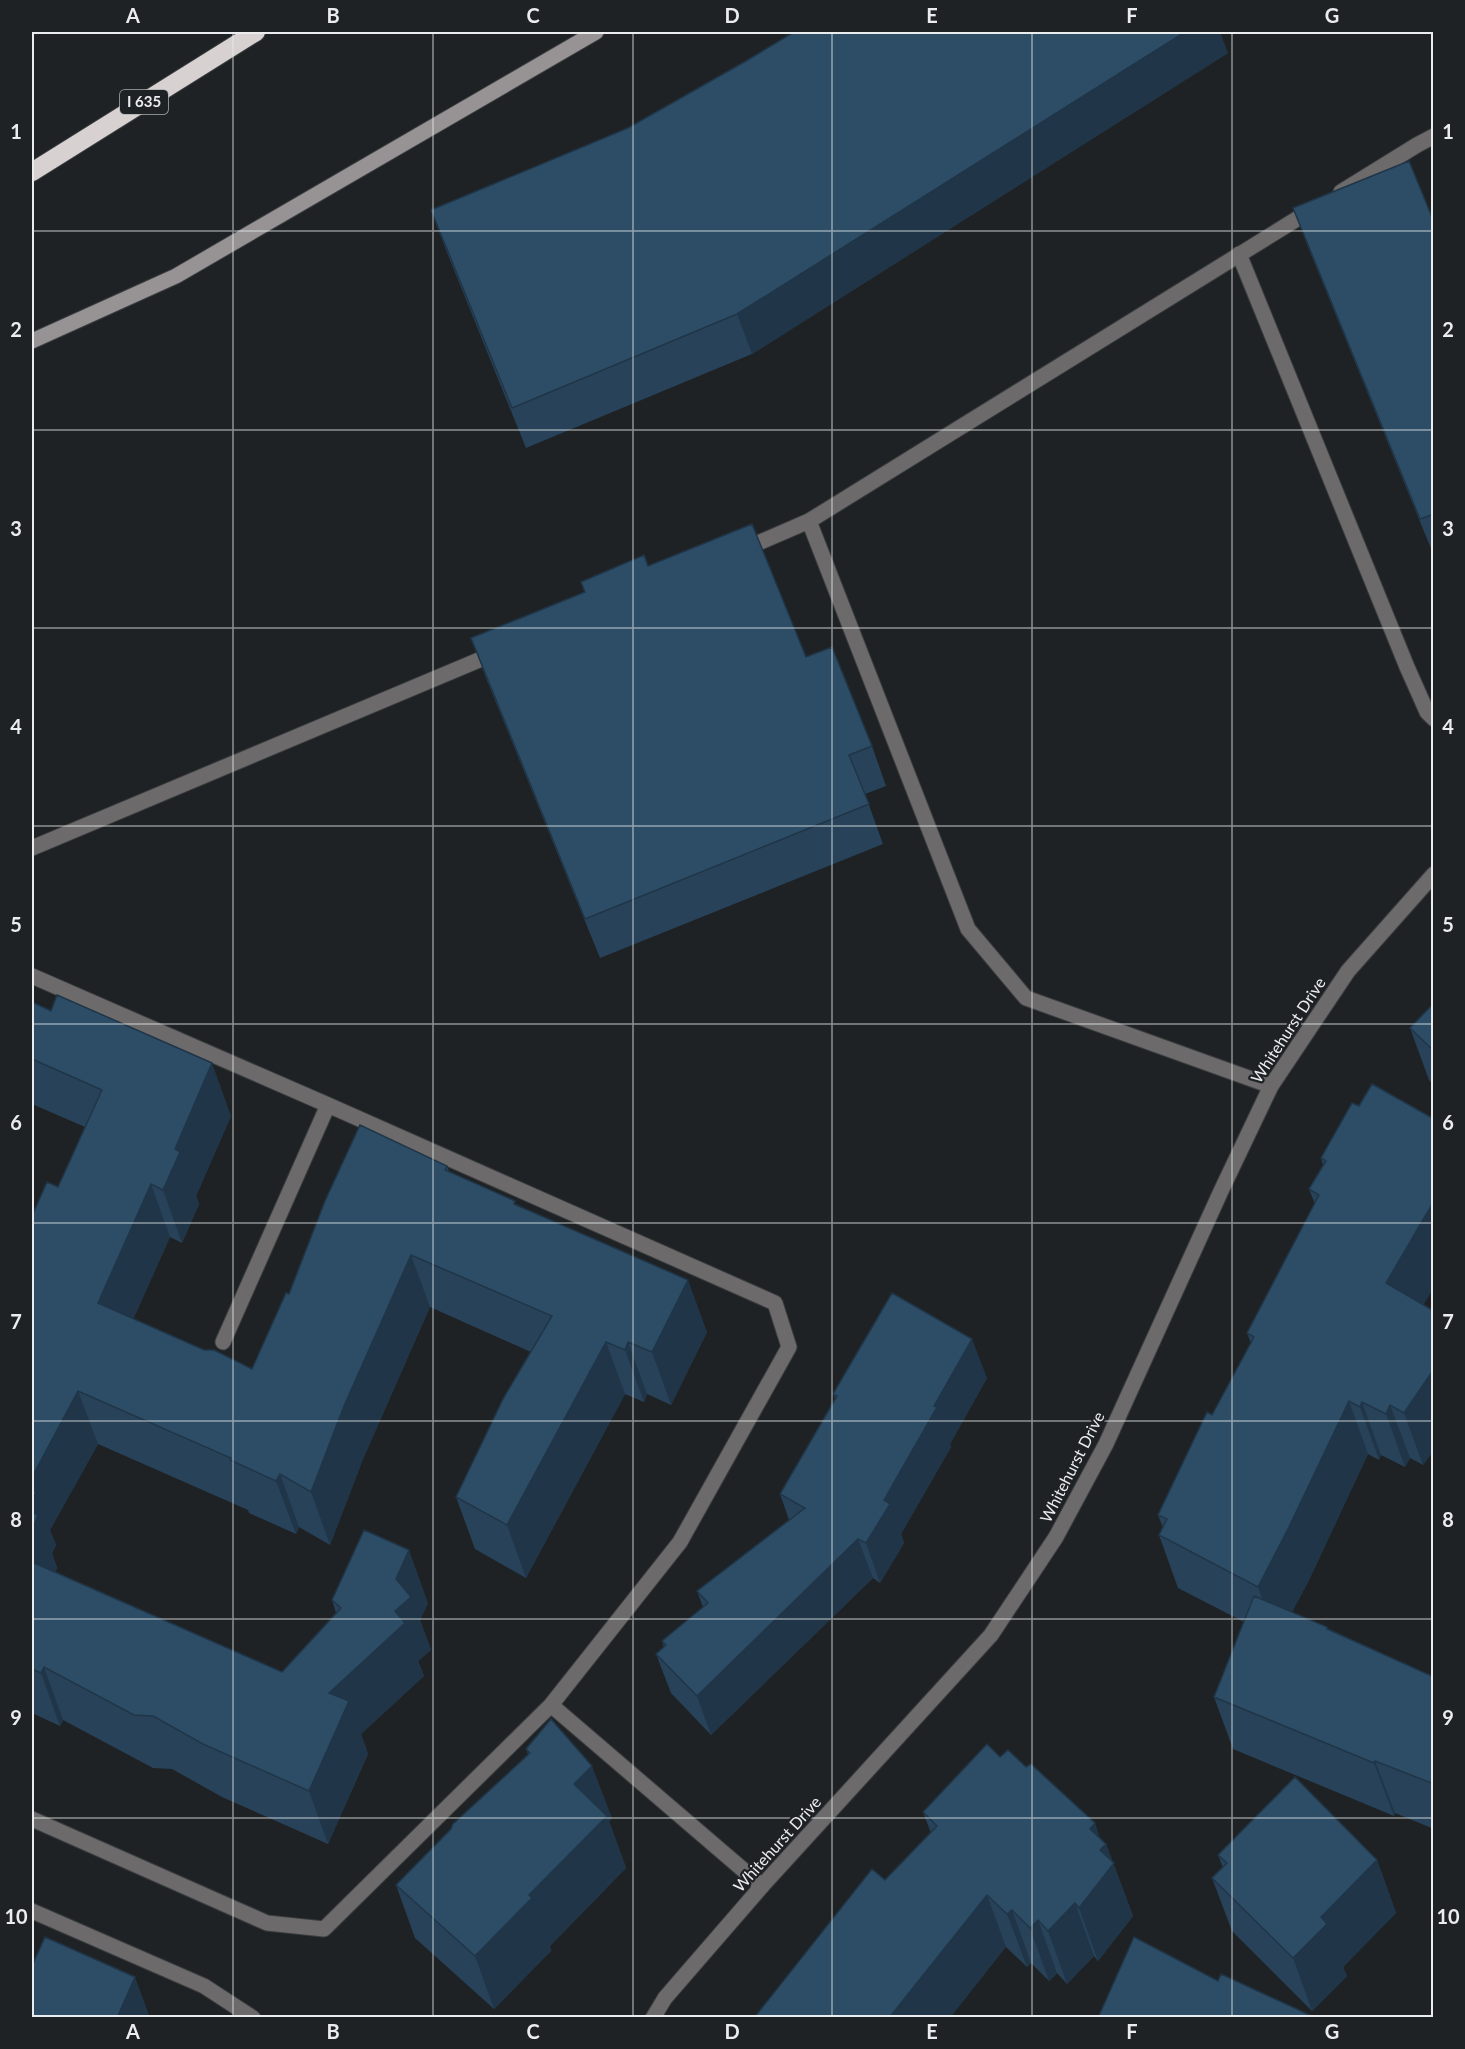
<svg xmlns="http://www.w3.org/2000/svg" width="1465" height="2049" font-family="Lato,sans-serif">
  <rect width="100%" height="100%" fill="#1f2224"/>
  <g fill="none" stroke-linecap="round" stroke-linejoin="round">
    <defs>
      <path id="service" d="M 1341,192 L 1417,145 L 1434,136
        M 1239,254 L 1407,667 L 1427,712 L 1434,719
        M 809,521 L 968,929 L 1026,998 L 1271,1086
        M 742,550 L 809,521 L 1313,209
        M 32,848 L 498,652
        M 32,976 L 328,1105 L 775,1303 L 789,1347 L 680,1542 L 551,1705 L 324,1929 L 267,1923 L 32,1819
        M 223,1342 L 328,1105
        M 551,1705 L 762,1886
        M 32,1911 L 204,1986 L 253,2018"/>
      <path id="tertiary" d="M 653,2018 L 665,1998 L 762,1886 L 991,1635 L 1056,1537 L 1106,1444 L 1221,1191 L 1271,1086 L 1348,971 L 1434,874"/>
      <path id="secondary" d="M 32,341 L 176,276 L 596,32"/>
      <path id="motorway" d="M 32,172 L 256,32"/>
    </defs>
    <use href="#service" stroke="#3b3e40" stroke-width="17"/>
    <use href="#tertiary" stroke="#3b3e40" stroke-width="17"/>
    <use href="#secondary" stroke="#3b3e40" stroke-width="17"/>
    <use href="#motorway" stroke="#3b3e40" stroke-width="20"/>
    <use href="#service" stroke="#6c6a6a" stroke-width="15"/>
    <use href="#tertiary" stroke="#6c6a6a" stroke-width="15"/>
    <use href="#secondary" stroke="#979394" stroke-width="15"/>
    <use href="#motorway" stroke="#d7d1d2" stroke-width="18"/>
  </g>
  <path fill="#274259" d="M 1228,53 L 752,354 L 526,448 L 446,250 L 431,210 Z
    M 1293,208 L 1434,222 L 1434,556 L 1308,247 Z
    M 648,566 L 806,657 L 872,746 L 886,786 L 865,794 L 883,844 L 600,958 L 486,678 L 471,638 Z
    M 32,1002 L 51,1011 L 231,1116 L 196,1196 L 199,1204 L 182,1243 L 170,1237 L 133,1319 L 204,1350 L 252,1369 L 289,1294 L 447,1166 L 449,1171 L 517,1205 L 707,1332 L 671,1405 L 647,1394 L 644,1402 L 625,1394 L 526,1578 L 475,1549 L 456,1497 L 531,1352 L 430,1307 L 363,1459 L 330,1545 L 299,1527 L 296,1534 L 249,1513 L 248,1510 L 98,1444 L 50,1530 L 56,1545 L 52,1553 L 57,1568 L 55,1573 L 282,1672 L 336,1613 L 332,1600 L 428,1603 L 420,1620 L 431,1650 L 418,1661 L 424,1676 L 361,1734 L 368,1754 L 328,1844 L 222,1797 L 172,1769 L 153,1768 L 63,1720 L 60,1726 L 32,1713 L 32,1216 L 58,1187 L 85,1127 L 32,1104 Z
    M 1434,1003 L 1434,1085 L 1429,1080 L 1410,1028 Z
    M 1359,1106 L 1434,1119 L 1434,1287 L 1423,1305 L 1434,1311 L 1434,1450 L 1423,1465 L 1410,1458 L 1405,1467 L 1381,1455 L 1379,1460 L 1368,1454 L 1309,1580 L 1292,1612 L 1434,1677 L 1434,1829 L 1395,1813 L 1394,1816 L 1233,1749 L 1214,1697 L 1244,1622 L 1178,1588 L 1159,1535 L 1163,1528 L 1158,1515 L 1251,1343 L 1247,1333 L 1315,1204 L 1309,1189 L 1323,1165 L 1321,1158 Z
    M 987,1378 L 950,1444 L 951,1447 L 901,1534 L 904,1543 L 880,1583 L 873,1578 L 711,1735 L 671,1693 L 656,1654 L 664,1647 L 662,1641 L 703,1607 L 697,1591 L 789,1520 L 780,1494 L 835,1399 L 833,1394 Z
    M 526,1749 L 612,1818 L 609,1821 L 626,1868 L 550,1946 L 551,1951 L 494,2009 L 415,1938 L 396,1885 L 528,1754 Z
    M 1000,1757 L 1106,1844 L 1133,1916 L 1098,1961 L 1094,1956 L 1067,1984 L 1057,1973 L 1049,1981 L 1031,1963 L 1027,1967 L 1006,1947 L 885,1880 L 931,1833 L 923,1812 Z
    M 1218,1855 L 1377,1860 L 1396,1913 L 1343,1967 L 1347,1976 L 1312,2011 L 1232,1931 L 1212,1878 L 1223,1868 Z"/>
  <path fill="#203648" d="M 1185,32 L 1220,32 L 1228,53 L 752,354 L 737,314 Z
    M 212,1063 L 231,1116 L 196,1196 L 199,1204 L 182,1243 L 163,1190 L 175,1149 Z
    M 151,1184 L 170,1237 L 117,1356 L 98,1303 Z
    M 1434,1201 L 1434,1287 L 1405,1336 L 1386,1283 Z
    M 411,1255 L 430,1307 L 363,1459 L 330,1545 L 311,1492 L 344,1406 Z
    M 688,1280 L 707,1332 L 671,1405 L 652,1352 Z
    M 972,1339 L 987,1378 L 950,1444 L 951,1447 L 901,1534 L 904,1543 L 880,1583 L 866,1543 L 884,1500 L 934,1406 Z
    M 606,1342 L 625,1394 L 526,1578 L 507,1525 Z
    M 628,1342 L 647,1394 L 644,1402 L 625,1350 Z
    M 1434,1369 L 1434,1450 L 1423,1465 L 1404,1413 Z
    M 78,1391 L 98,1444 L 50,1530 L 56,1545 L 52,1553 L 57,1568 L 40,1610 L 32,1588 L 32,1477 Z
    M 1349,1401 L 1368,1454 L 1309,1580 L 1277,1640 L 1258,1587 Z
    M 1362,1402 L 1381,1455 L 1379,1460 L 1360,1407 Z
    M 1390,1405 L 1410,1458 L 1405,1467 L 1386,1414 Z
    M 280,1474 L 299,1527 L 296,1534 L 276,1481 Z
    M 858,1539 L 873,1578 L 711,1735 L 697,1696 Z
    M 409,1550 L 428,1603 L 420,1620 L 431,1650 L 418,1661 L 424,1676 L 361,1734 L 368,1754 L 328,1844 L 309,1791 L 329,1693 L 395,1611 L 396,1579 Z
    M 44,1667 L 63,1720 L 60,1726 L 41,1673 Z
    M 1375,1761 L 1395,1813 L 1394,1816 L 1374,1763 Z
    M 592,1766 L 612,1818 L 609,1821 L 626,1868 L 550,1946 L 551,1951 L 494,2009 L 475,1956 L 529,1895 L 574,1784 Z
    M 1095,1823 L 1103,1847 L 1106,1844 L 1133,1916 L 1098,1961 L 1079,1908 L 1090,1829 Z
    M 1377,1860 L 1396,1913 L 1343,1967 L 1347,1976 L 1312,2011 L 1293,1958 L 1321,1917 Z
    M 987,1895 L 1006,1947 L 950,2018 L 889,2018 Z
    M 1075,1903 L 1094,1956 L 1067,1984 L 1048,1931 Z
    M 1012,1910 L 1031,1963 L 1027,1967 L 1007,1914 Z
    M 1038,1920 L 1057,1973 L 1049,1981 L 1030,1928 Z
    M 135,1977 L 150,2018 L 117,2018 Z"/>
  <path fill="#2d4d67" stroke="#203648" stroke-width="1.5" d="M 794,32 L 1185,32 L 737,314 L 512,408 L 431,210 L 628,128 L 746,61 Z
    M 1409,161 L 1434,222 L 1434,514 L 1420,519 L 1293,208 Z
    M 752,524 L 806,657 L 832,647 L 872,746 L 849,755 L 869,804 L 585,919 L 471,638 L 585,592 L 581,582 L 644,555 L 648,566 Z
    M 57,995 L 212,1063 L 175,1149 L 180,1152 L 163,1190 L 151,1184 L 98,1303 L 204,1350 L 214,1350 L 252,1369 L 286,1293 L 289,1294 L 325,1201 L 360,1125 L 447,1166 L 445,1170 L 515,1201 L 514,1204 L 688,1280 L 652,1352 L 628,1342 L 625,1350 L 606,1342 L 507,1525 L 456,1497 L 503,1399 L 552,1316 L 411,1255 L 344,1406 L 311,1492 L 280,1474 L 276,1481 L 230,1460 L 231,1458 L 78,1391 L 32,1477 L 32,1216 L 47,1182 L 58,1187 L 102,1090 L 32,1059 L 32,1002 L 51,1011 Z
    M 1434,1003 L 1434,1051 L 1410,1028 Z
    M 1372,1084 L 1434,1119 L 1434,1201 L 1386,1283 L 1434,1311 L 1434,1369 L 1404,1413 L 1390,1405 L 1386,1414 L 1362,1402 L 1360,1407 L 1349,1401 L 1289,1527 L 1258,1587 L 1159,1535 L 1167,1519 L 1158,1515 L 1207,1412 L 1212,1415 L 1254,1337 L 1247,1333 L 1319,1195 L 1309,1189 L 1326,1161 L 1321,1158 L 1352,1103 L 1359,1106 Z
    M 892,1293 L 972,1339 L 934,1406 L 937,1407 L 884,1500 L 890,1504 L 866,1543 L 858,1539 L 697,1696 L 656,1654 L 666,1645 L 662,1641 L 708,1603 L 697,1591 L 805,1508 L 780,1494 L 837,1396 L 833,1394 Z
    M 32,1490 L 36,1492 L 32,1502 Z
    M 32,1512 L 38,1515 L 32,1531 Z
    M 364,1530 L 409,1550 L 396,1579 L 411,1597 L 395,1611 L 405,1623 L 329,1693 L 349,1701 L 309,1791 L 203,1744 L 153,1716 L 134,1715 L 44,1667 L 41,1673 L 32,1669 L 32,1562 L 282,1672 L 341,1608 L 332,1600 Z
    M 1254,1596 L 1327,1627 L 1327,1629 L 1434,1677 L 1434,1784 L 1375,1761 L 1374,1763 L 1214,1697 Z
    M 551,1719 L 592,1766 L 574,1784 L 607,1816 L 529,1895 L 532,1898 L 475,1956 L 396,1885 L 451,1829 L 453,1824 L 530,1753 L 526,1749 Z
    M 987,1744 L 1000,1757 L 1008,1750 L 1026,1767 L 1031,1764 L 1095,1823 L 1090,1829 L 1106,1844 L 1100,1850 L 1114,1863 L 1079,1908 L 1075,1903 L 1048,1931 L 1038,1920 L 1030,1928 L 1012,1910 L 1007,1914 L 987,1895 L 889,2018 L 754,2018 L 872,1869 L 885,1880 L 937,1826 L 923,1812 Z
    M 1295,1777 L 1377,1860 L 1321,1917 L 1327,1924 L 1293,1958 L 1212,1878 L 1227,1863 L 1218,1855 Z
    M 45,1937 L 135,1977 L 117,2018 L 32,2018 L 32,1966 Z
    M 1134,1937 L 1218,1981 L 1221,1974 L 1316,2018 L 1098,2018 Z"/>
  <path fill="none" stroke="#eaecee" stroke-width="1.5" stroke-opacity="0.55" d="M 233,32 L 233,2018M 433,32 L 433,2018M 633,32 L 633,2018M 832,32 L 832,2018M 1032,32 L 1032,2018M 1232,32 L 1232,2018M 32,231 L 1434,231M 32,430 L 1434,430M 32,628 L 1434,628M 32,826 L 1434,826M 32,1024 L 1434,1024M 32,1223 L 1434,1223M 32,1421 L 1434,1421M 32,1619 L 1434,1619M 32,1818 L 1434,1818"/>
  <g text-anchor="middle" stroke-width="4.5" stroke-linejoin="round" paint-order="stroke">
    <rect fill="#1f2224" stroke="#adafb1" stroke-width="1.5" x="120" y="90" width="48" height="24" rx="4.5"/>
    <g font-size="15" font-weight="bold" fill="#eaecee">
      <text x="144" y="107">I 635</text>
    </g>
    <g font-size="16" fill="#eaecee" stroke="#1f2224">
      <text transform="translate(1288 1030) rotate(-57)" y="6">Whitehurst Drive</text>
      <text transform="translate(1072 1467) rotate(-63)" y="6">Whitehurst Drive</text>
      <text transform="translate(777 1844) rotate(-48)" y="6">Whitehurst Drive</text>
    </g>
  </g>
  <rect width="1465" height="2049" fill="none" stroke="#1f2224" stroke-width="66"/>
  <rect x="33" y="33" width="1399" height="1983" fill="none" stroke="#eaecee" stroke-width="2"/>
  <g font-size="20" text-anchor="middle" font-weight="bold" fill="#eaecee">
    <text x="133" y="23">A</text>
    <text x="333" y="23">B</text>
    <text x="533" y="23">C</text>
    <text x="732" y="23">D</text>
    <text x="932" y="23">E</text>
    <text x="1132" y="23">F</text>
    <text x="1332" y="23">G</text>
    <text x="16" y="139">1</text>
    <text x="1448" y="139">1</text>
    <text x="16" y="337">2</text>
    <text x="1448" y="337">2</text>
    <text x="16" y="536">3</text>
    <text x="1448" y="536">3</text>
    <text x="16" y="734">4</text>
    <text x="1448" y="734">4</text>
    <text x="16" y="932">5</text>
    <text x="1448" y="932">5</text>
    <text x="16" y="1130">6</text>
    <text x="1448" y="1130">6</text>
    <text x="16" y="1329">7</text>
    <text x="1448" y="1329">7</text>
    <text x="16" y="1527">8</text>
    <text x="1448" y="1527">8</text>
    <text x="16" y="1725">9</text>
    <text x="1448" y="1725">9</text>
    <text x="16" y="1924">10</text>
    <text x="1448" y="1924">10</text>
    <text x="133" y="2039">A</text>
    <text x="333" y="2039">B</text>
    <text x="533" y="2039">C</text>
    <text x="732" y="2039">D</text>
    <text x="932" y="2039">E</text>
    <text x="1132" y="2039">F</text>
    <text x="1332" y="2039">G</text>
  </g>
</svg>
